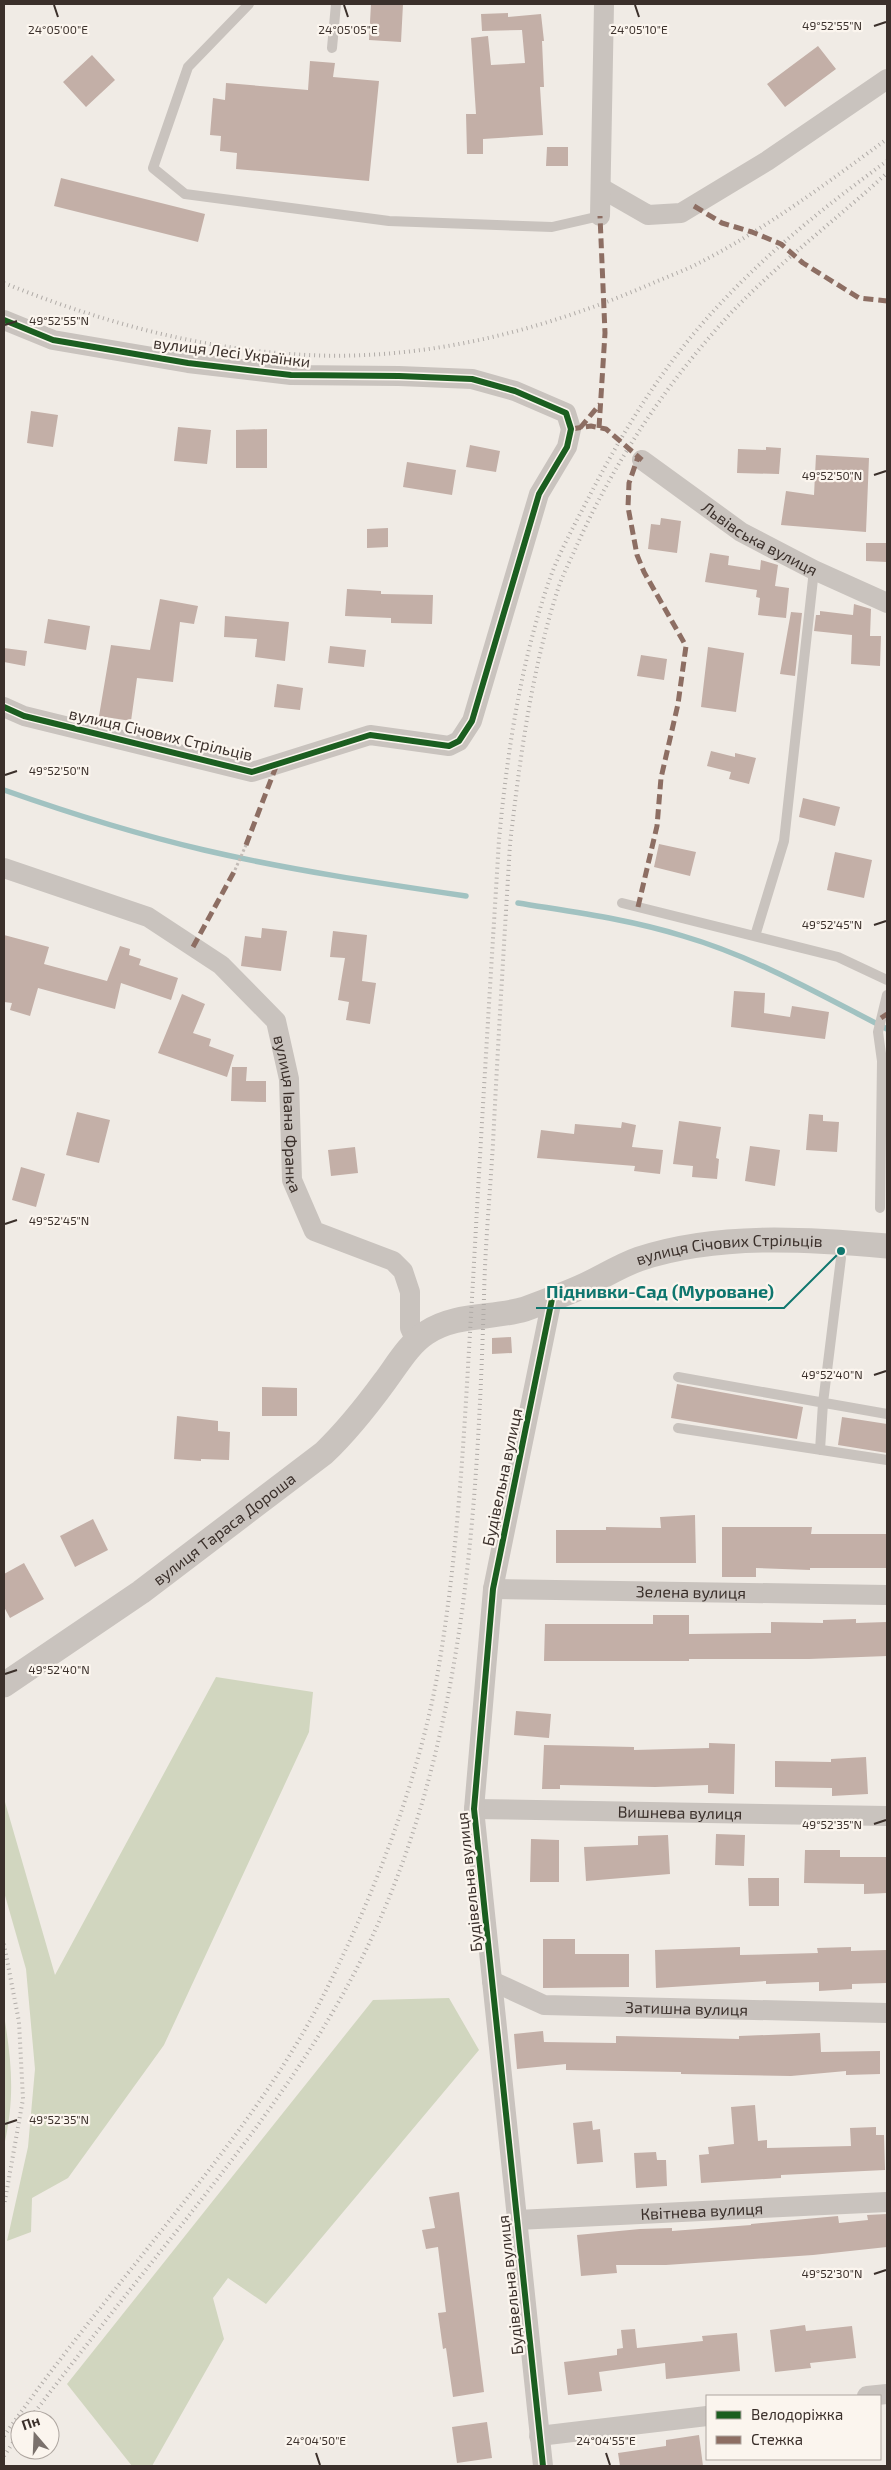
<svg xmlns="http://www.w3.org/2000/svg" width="891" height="2470" font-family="'Exo 2',sans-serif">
  <rect width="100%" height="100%" fill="#f0ebe5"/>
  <path fill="#d1d6bf" d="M 216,1677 L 313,1692 L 309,1732 L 164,2045 L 68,2178 L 32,2198 L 31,2232 L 7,2241 L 28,2147 L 35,2069 L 26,1969 L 4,1892 L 4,1804 L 5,1802 L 55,1975 Z
    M 449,1998 L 479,2050 L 266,2304 L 228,2278 L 213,2298 L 224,2339 L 152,2466 L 132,2466 L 67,2384 L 373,2000 Z
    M 4,2015 C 12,2064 15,2098 4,2146 Z"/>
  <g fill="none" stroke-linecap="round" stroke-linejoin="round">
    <path stroke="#a1c2c1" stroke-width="5.5" d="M 4,790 C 69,813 136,834 204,850 C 290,870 378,883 466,896
      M 518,903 C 573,912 629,919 683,936 C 755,957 821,995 887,1029"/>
  </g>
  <path fill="#c3afa7" d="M 371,4 L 403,4 L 401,42 L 369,40 Z
    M 508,13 L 508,17 L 541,14 L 544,41 L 542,41 L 544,87 L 540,87 L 543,135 L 483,139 L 483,154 L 467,154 L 466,114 L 476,114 L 471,38 L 488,36 L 491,65 L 525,63 L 522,30 L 482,31 L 481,14 Z
    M 818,46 L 836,69 L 785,107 L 767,84 Z
    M 92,55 L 115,80 L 86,107 L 63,82 Z
    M 310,61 L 335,63 L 333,77 L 379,81 L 369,181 L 236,169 L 237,153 L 220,151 L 221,136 L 210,135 L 213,98 L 225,100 L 226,83 L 308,90 Z
    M 547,147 L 568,147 L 568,166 L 546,166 Z
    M 61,178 L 205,214 L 198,242 L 54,206 Z
    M 31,411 L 58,415 L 53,447 L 27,443 Z
    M 178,427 L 211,430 L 207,464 L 174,461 Z
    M 267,429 L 267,468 L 236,468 L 236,430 Z
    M 470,445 L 500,451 L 496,472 L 466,467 Z
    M 766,447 L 781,448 L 779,474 L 737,473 L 738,449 L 766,450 Z
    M 816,455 L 869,458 L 866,532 L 781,525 L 786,491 L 814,495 Z
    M 407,462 L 456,470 L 452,495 L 403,487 Z
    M 661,518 L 681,521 L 677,553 L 648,549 L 651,524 L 660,525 Z
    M 388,528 L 388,547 L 367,548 L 367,529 Z
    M 866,543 L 887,543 L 887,562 L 866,561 Z
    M 710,553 L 729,556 L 728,565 L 760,570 L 761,560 L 778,565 L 775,586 L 789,588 L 786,618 L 758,615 L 760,598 L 756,597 L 757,590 L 705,582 Z
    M 347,589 L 381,591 L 381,594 L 433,595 L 432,624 L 391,623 L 391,618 L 345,616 Z
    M 160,599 L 198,606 L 194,624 L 180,622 L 173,682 L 137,678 L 131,721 L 99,716 L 111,645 L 150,650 Z
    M 854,604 L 871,609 L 870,636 L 881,636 L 880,666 L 851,664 L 852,635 L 814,631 L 816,615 L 820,615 L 820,611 L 853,615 Z
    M 791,612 L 802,613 L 795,676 L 780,674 Z
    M 225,616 L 289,622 L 285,661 L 255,657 L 257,639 L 224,637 Z
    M 48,619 L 90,626 L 86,650 L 44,643 Z
    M 330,646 L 366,650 L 364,667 L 328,663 Z
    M 708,647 L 744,653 L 736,712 L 701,707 Z
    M 4,648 L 27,651 L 25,666 L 4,662 Z
    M 641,655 L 667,659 L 664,680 L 637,676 Z
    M 277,684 L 303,688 L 300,710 L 274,707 Z
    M 711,751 L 735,757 L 735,753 L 756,758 L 749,784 L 729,779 L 731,772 L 707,766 Z
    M 803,798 L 840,807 L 835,826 L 799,817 Z
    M 659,844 L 696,852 L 690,876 L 654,867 Z
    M 835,852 L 872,860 L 864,898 L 827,890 Z
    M 262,928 L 287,931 L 281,971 L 241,966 L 245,936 L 261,938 Z
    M 333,931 L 367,935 L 362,981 L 376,983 L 370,1024 L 346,1020 L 349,1002 L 338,1000 L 345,958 L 330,957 Z
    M 4,935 L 49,947 L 44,964 L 107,981 L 120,946 L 130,949 L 129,955 L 141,959 L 139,965 L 178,978 L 171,1000 L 121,983 L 115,1009 L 38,988 L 30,1016 L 10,1010 L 12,1003 L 4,1002 Z
    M 734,991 L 765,993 L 764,1013 L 790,1017 L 792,1006 L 829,1012 L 825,1039 L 731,1027 Z
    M 182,994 L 205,1004 L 193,1033 L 211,1039 L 209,1046 L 234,1055 L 227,1077 L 158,1053 Z
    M 232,1067 L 247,1067 L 246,1081 L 266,1081 L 266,1102 L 231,1101 Z
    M 77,1112 L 110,1120 L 99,1163 L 66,1155 Z
    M 809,1114 L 823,1115 L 823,1121 L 839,1122 L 837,1152 L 806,1150 Z
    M 679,1121 L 721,1127 L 716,1158 L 719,1159 L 717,1179 L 692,1177 L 693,1166 L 673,1164 Z
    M 622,1122 L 636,1125 L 632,1147 L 663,1150 L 660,1174 L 634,1171 L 635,1166 L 537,1158 L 541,1130 L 574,1134 L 575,1124 L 621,1128 Z
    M 750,1146 L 780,1150 L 775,1186 L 745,1181 Z
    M 355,1147 L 358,1173 L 331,1176 L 328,1150 Z
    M 21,1167 L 45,1174 L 36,1207 L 12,1200 Z
    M 511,1337 L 512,1353 L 492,1354 L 492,1338 Z
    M 677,1384 L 803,1407 L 797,1439 L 671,1418 Z
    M 262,1387 L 297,1388 L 297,1416 L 262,1416 Z
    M 177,1416 L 218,1421 L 218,1431 L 230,1432 L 229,1460 L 201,1459 L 201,1461 L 174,1459 Z
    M 842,1417 L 887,1424 L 887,1453 L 838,1445 Z
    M 695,1515 L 696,1563 L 556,1563 L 556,1530 L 606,1530 L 606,1527 L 661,1528 L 660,1517 Z
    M 93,1519 L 108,1550 L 75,1567 L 60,1536 Z
    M 722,1527 L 812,1527 L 811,1534 L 887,1534 L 887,1568 L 810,1568 L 810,1570 L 756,1568 L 756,1577 L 722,1577 Z
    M 24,1563 L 44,1599 L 10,1618 L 4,1607 L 4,1574 Z
    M 653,1615 L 689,1615 L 689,1634 L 771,1633 L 771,1622 L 823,1623 L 823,1620 L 856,1619 L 856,1623 L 887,1622 L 887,1656 L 809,1659 L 689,1659 L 689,1661 L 544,1661 L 545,1624 L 653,1624 Z
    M 516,1711 L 551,1714 L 549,1738 L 514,1735 Z
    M 709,1743 L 735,1744 L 734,1794 L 708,1793 L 708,1785 L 655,1787 L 560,1785 L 560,1789 L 542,1789 L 544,1745 L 634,1747 L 634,1750 L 709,1748 Z
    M 866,1757 L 868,1794 L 832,1796 L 832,1788 L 775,1787 L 775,1761 L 831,1762 L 831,1759 Z
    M 716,1834 L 745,1835 L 744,1866 L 715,1865 Z
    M 668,1835 L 670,1874 L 586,1881 L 584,1847 L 638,1845 L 638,1836 Z
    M 531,1839 L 559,1840 L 559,1882 L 530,1882 Z
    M 805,1850 L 840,1850 L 840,1857 L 887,1857 L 887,1893 L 864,1894 L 864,1884 L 804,1883 Z
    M 748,1878 L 779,1878 L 779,1906 L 749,1906 Z
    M 543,1939 L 575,1939 L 575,1954 L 629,1954 L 629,1987 L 543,1988 Z
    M 740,1947 L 740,1955 L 818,1953 L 817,1948 L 851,1947 L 851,1951 L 887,1950 L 887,1983 L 852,1984 L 852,1989 L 819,1991 L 819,1982 L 766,1984 L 766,1981 L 656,1988 L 655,1950 Z
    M 543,2031 L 544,2042 L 616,2043 L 616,2036 L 739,2039 L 739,2036 L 820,2033 L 821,2052 L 880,2051 L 880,2074 L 846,2075 L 846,2071 L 791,2076 L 681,2074 L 681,2072 L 566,2070 L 566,2064 L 517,2069 L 514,2034 Z
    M 755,2105 L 758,2141 L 767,2140 L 767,2148 L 851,2146 L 850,2128 L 876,2127 L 876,2135 L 884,2135 L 885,2170 L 781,2175 L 781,2178 L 701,2183 L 699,2155 L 709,2154 L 708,2147 L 734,2144 L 731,2107 Z
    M 592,2121 L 593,2130 L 600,2129 L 603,2162 L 577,2164 L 573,2123 Z
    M 656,2152 L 657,2160 L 666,2160 L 667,2186 L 636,2188 L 634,2153 Z
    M 459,2192 L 484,2392 L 453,2397 L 446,2348 L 443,2349 L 438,2313 L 446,2312 L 438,2247 L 426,2249 L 422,2230 L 435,2228 L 429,2197 Z
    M 887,2214 L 887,2247 L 813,2255 L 666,2265 L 616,2265 L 617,2273 L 581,2276 L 577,2235 L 640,2229 L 672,2228 L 672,2231 L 751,2225 L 751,2224 L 838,2216 L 839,2223 L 868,2220 L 867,2215 Z
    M 805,2325 L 806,2331 L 852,2326 L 856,2358 L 810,2363 L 811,2368 L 775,2372 L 770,2330 Z
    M 635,2329 L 637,2348 L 703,2341 L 702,2336 L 737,2333 L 740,2371 L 666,2379 L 665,2363 L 599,2372 L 602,2391 L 568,2395 L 564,2362 L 617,2355 L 617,2349 L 623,2348 L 621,2330 Z
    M 487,2422 L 492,2458 L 457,2463 L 452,2427 Z
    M 699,2435 L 703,2466 L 620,2466 L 618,2453 L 666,2446 L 666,2440 Z"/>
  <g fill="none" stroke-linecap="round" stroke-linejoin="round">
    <path stroke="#c2bbb6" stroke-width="3" stroke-dasharray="2.5 2.5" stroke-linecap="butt" d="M 235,870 L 246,845"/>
    <path stroke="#c9c3be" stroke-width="10" d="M 249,4 L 188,67 L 153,168 L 185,194 L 389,221 L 552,227 L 600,216
      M 332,48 L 336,4
      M 622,903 L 838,957 L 887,980
      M 755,936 L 784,841 L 814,570
      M 880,1208 L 882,1061 L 878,1032 L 887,995
      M 678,1377 L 887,1414
      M 678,1428 L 887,1460
      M 820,1450 L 823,1403 L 841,1258"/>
    <g stroke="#c9c3be" stroke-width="20">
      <path d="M 601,188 L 648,215 L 681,213 L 767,161 L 887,79"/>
      <path d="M 600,216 L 604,4"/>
      <path d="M 4,320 L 53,340 L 188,363 L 291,375 L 399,376 L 472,379 L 515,391 L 566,413 L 571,429 L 567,447 L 539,494 L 472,721 L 459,741 L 449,746 L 370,735 L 252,772 L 24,716 L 4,707"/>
      <path id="s1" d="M 642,460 L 741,532 L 814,570 L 887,603"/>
      <path id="s2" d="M 4,868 L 148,917 L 221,965 L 276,1021 L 289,1079 L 292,1180 L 314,1231 L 393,1261 L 403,1271 L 410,1292 L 410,1328 L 416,1341"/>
      <path id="s3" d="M 493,1589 L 887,1595"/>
      <path id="s4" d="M 474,1809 L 887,1816"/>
      <path id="s5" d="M 492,1981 L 544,2005 L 887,2013"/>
      <path id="s6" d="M 517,2220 L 887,2202"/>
      <path d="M 867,2396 L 887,2394"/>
      <path d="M 539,2436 L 707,2416"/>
      <path d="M 543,2466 L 474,1809 L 493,1589 L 552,1299"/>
    </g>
    <path stroke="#c9c3be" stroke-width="25" id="s7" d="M 4,1685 L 141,1592 L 324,1453 C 347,1431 366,1407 385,1381 C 397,1365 409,1344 426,1333 C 456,1313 492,1319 525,1309 C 544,1302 563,1295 581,1287 C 601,1278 619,1266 639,1259 C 717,1233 807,1239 887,1246"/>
    <path stroke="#b1aca8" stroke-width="4" stroke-dasharray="1 4" stroke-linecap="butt" d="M 4,283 C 100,322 203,350 307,355 C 426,361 545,330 653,283 C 669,276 686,270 701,262 C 767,228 827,183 887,139
      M 4,1944 L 19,2022 L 23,2099 L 4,2206
      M 29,2420 C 80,2352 134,2285 187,2218 C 252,2135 316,2051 363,1956 C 464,1750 477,1522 484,1297 C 485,1246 490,1194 493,1143 C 498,1043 504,944 510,844 C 520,758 531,672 558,589 C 563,574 571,559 577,545 C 615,460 667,383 729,315 C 778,263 835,221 887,173
      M 4,2436 C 57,2360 116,2289 173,2216 C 226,2149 280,2079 320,2002 C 370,1905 417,1786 437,1677 C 460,1546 465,1413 473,1281 C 481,1134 490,987 499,840 C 507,754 520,666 548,584 C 558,554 575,524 590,495 C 625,427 667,360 720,304 C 770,250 828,204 887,161
      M 4,2456 L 20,2432"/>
    <path stroke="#8d6e63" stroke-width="5" stroke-dasharray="10 5" stroke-linecap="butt" d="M 694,206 L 722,223 L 752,232 L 781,244 L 803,263 L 859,298 L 887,301
      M 580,428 L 600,404
      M 599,428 L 605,333 L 600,216
      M 571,429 L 591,426 L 606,429 L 642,460
      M 246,845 L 277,764
      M 638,907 L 657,826 L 661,778 L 678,704 L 686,646 L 644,572 L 637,555 L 628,507 L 629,483 L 638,457
      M 193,947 L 235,870
      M 881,1018 L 887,1014"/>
    <defs>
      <path id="cycleway" d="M 4,320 L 53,340 L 188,363 L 291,375 L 399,376 L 472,379 L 515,391 L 566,413 L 571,429 L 567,447 L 539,494 L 472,721 L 459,741 L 449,746 L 370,735 L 252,772 L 24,716 L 4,707
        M 543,2466 L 474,1809 L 493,1589 L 552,1299"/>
    </defs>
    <use href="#cycleway" stroke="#fbf5ee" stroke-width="9"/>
    <use href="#cycleway" stroke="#1b5e20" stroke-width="6"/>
  </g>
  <path fill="none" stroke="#3b302b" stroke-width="2" d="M 54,5 L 58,17M 344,5 L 348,17M 635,5 L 639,17M 874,26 L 886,22M 5,325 L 17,321M 874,475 L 886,471M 5,775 L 17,771M 874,925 L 886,921M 5,1224 L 17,1220M 874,1375 L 886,1371M 5,1674 L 17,1670M 874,1824 L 886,1820M 5,2124 L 17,2120M 874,2274 L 886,2270M 316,2453 L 320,2465M 606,2453 L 610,2465"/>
  <g text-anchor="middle" stroke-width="4.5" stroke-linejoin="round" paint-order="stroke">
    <g font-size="16" fill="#3b302b" stroke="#fbf5ee">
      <text transform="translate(232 352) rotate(7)" y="6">вулиця Лесі Українки</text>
      <text dy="6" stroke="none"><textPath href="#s1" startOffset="142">Львівська вулиця</textPath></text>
      <text transform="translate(161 734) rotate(13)" y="6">вулиця Січових Стрільців</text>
      <text dy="6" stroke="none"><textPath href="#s2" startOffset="412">вулиця Івана Франка</textPath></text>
      <text dy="6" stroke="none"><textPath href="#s7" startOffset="872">вулиця Січових Стрільців</textPath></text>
      <text transform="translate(502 1477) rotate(-78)" y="6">Будівельна вулиця</text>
      <text dy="6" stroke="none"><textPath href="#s7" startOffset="270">вулиця Тараса Дороша</textPath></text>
      <text dy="6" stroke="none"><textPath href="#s3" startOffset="198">Зелена вулиця</textPath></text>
      <text dy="6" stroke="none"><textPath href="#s4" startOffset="206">Вишнева вулиця</textPath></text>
      <text transform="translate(469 1882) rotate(-96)" y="6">Будівельна вулиця</text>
      <text dy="6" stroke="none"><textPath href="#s5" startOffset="200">Затишна вулиця</textPath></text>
      <text dy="6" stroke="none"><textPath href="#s6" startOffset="185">Квітнева вулиця</textPath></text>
      <text transform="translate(510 2285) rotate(-96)" y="6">Будівельна вулиця</text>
    </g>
  </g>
  <g font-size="12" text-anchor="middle" fill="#3b302b" stroke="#fbf5ee" stroke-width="4.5" stroke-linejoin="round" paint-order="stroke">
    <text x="832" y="30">49°52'55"N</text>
    <text x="58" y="34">24°05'00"E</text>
    <text x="348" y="34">24°05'05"E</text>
    <text x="639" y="34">24°05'10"E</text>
    <text x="59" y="325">49°52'55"N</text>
    <text x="832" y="480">49°52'50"N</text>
    <text x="59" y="775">49°52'50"N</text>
    <text x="832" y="929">49°52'45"N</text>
    <text x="59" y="1225">49°52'45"N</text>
    <text x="832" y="1379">49°52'40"N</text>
    <text x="59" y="1674">49°52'40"N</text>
    <text x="832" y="1829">49°52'35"N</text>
    <text x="59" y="2124">49°52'35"N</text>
    <text x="832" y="2278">49°52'30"N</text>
    <text x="316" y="2445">24°04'50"E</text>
    <text x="606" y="2445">24°04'55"E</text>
  </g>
  <path fill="none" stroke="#0f766e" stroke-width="2" d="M841 1251L784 1308H536"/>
  <circle fill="#0f766e" stroke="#fbf5ee" stroke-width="2" cx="841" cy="1251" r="5"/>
  <g font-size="18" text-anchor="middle" font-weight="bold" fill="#0f766e" stroke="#fbf5ee" stroke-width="4.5" stroke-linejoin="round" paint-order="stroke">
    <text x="660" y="1298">Піднивки-Сад (Муроване)</text>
  </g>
  <rect width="891" height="2470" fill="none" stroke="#3b302b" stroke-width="10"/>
  <rect x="706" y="2395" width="175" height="65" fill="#fbf5ee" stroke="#aea6a0"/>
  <rect x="716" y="2411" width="25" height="8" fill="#1b5e20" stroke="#aea6a0"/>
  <text x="751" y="2420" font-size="15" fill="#3b302b">Велодоріжка</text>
  <rect x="716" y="2436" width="25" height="8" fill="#8d6e63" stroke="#aea6a0"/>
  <text x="751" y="2445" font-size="15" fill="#3b302b">Стежка</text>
  <g transform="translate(35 2435) rotate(341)"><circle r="24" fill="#fbf5ee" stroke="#aea6a0"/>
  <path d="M0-4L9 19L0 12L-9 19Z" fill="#7a716c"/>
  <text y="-8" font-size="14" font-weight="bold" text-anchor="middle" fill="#3b302b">Пн</text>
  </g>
</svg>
